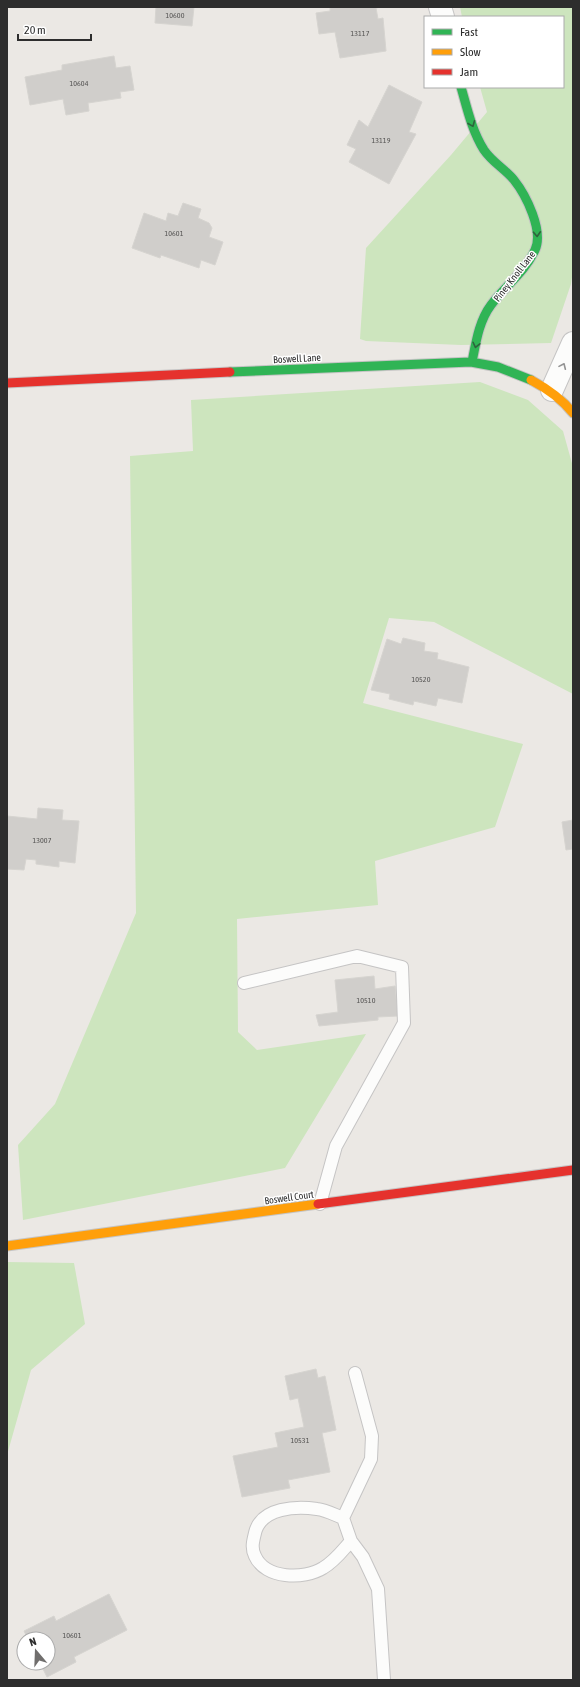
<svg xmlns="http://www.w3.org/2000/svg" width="580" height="1687" font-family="'Asap Condensed',sans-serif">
  <rect width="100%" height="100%" fill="#ebe8e4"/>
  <path fill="#cde5be" d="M 460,7 L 573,7 L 573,270 L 571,284 L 551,343 L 461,345 L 366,341 L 360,339 L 366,248 L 451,155 L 487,112 L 480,87 L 563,87 L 563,17 L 462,17 Z
    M 480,382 L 528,400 L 563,431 L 573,467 L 573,694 L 434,622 L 389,618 L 363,703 L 523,744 L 495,827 L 375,861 L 378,905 L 237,919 L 238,1032 L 257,1050 L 366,1034 L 285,1168 L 23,1220 L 18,1145 L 55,1104 L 136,913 L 130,456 L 193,451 L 191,400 Z
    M 7,1262 L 74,1263 L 85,1324 L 31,1370 L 7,1455 Z"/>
  <path fill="#d0cecb" stroke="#d6d4d0" d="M 156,7 L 194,7 L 192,26 L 155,23 Z
    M 330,7 L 381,7 L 376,8 L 378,19 L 383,18 L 386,51 L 340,58 L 335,32 L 319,34 L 316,13 L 330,11 Z
    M 114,56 L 116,68 L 130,66 L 134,90 L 120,92 L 121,98 L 88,103 L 89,111 L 66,115 L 63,99 L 30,105 L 25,77 L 62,70 L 62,65 Z
    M 389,85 L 422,102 L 409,132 L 416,134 L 389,184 L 349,162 L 356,149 L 347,145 L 359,120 L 368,127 Z
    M 183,203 L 201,209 L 198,218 L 209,223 L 212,228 L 209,237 L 223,242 L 215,265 L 201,260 L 199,268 L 161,255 L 160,258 L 132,248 L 144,213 L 166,221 L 168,213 L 178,216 Z
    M 403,638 L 425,643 L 424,651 L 438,653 L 437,659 L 469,667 L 462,703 L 438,698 L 436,706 L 414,701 L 413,705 L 389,699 L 390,694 L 371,690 L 387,639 L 401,644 Z
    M 38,808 L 63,810 L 62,820 L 79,821 L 75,863 L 59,861 L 59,867 L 36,864 L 36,860 L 26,859 L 24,870 L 7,869 L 7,816 L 37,819 Z
    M 573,820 L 573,849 L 566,850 L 562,822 Z
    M 374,976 L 375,989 L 395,986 L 398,1016 L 378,1017 L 378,1020 L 319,1026 L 316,1015 L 338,1012 L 335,980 Z
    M 316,1369 L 318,1378 L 325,1376 L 336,1430 L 322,1433 L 330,1472 L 288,1480 L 290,1488 L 242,1497 L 233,1456 L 278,1447 L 275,1433 L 304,1427 L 298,1398 L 290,1400 L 285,1376 Z
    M 109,1594 L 127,1630 L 74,1657 L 76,1662 L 47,1677 L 40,1663 L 48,1663 L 48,1639 L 28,1639 L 24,1631 L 54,1616 L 56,1621 Z"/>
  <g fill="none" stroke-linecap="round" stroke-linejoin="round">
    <defs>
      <path id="lane" d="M 244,983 L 357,956 L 402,967 L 404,1023 L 336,1146 L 320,1204
        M 343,1518 L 371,1459 L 372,1436 L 355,1373
        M 351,1541 C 342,1551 335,1561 323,1568 C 304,1580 265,1579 255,1556 C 251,1548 253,1541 255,1533 C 261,1507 297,1506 317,1509 C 326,1510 335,1515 343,1518 L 351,1541 L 363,1557 L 378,1589 L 384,1680"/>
      <path id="street" d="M 440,7 L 443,17
        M 552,390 L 573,343"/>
      <path id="fast" d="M 461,87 C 467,108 472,131 484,150 C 492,162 505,169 514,180 C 526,195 544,231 535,250 C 525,272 505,286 491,305 C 479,321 476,342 472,362
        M 230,372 L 471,362 L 498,367 L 531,380"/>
      <path id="slow" d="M 531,380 C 548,389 561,398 573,413
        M 7,1246 L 318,1204"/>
      <path id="jam" d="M 7,383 L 230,372
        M 318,1204 L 573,1170"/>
    </defs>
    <use href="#lane" stroke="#c5c4c4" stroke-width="14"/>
    <use href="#street" stroke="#c5c4c4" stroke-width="24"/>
    <use href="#fast" stroke="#c5c4c4" stroke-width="11"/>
    <use href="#slow" stroke="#c5c4c4" stroke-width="11"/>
    <use href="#jam" stroke="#c5c4c4" stroke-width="11"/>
    <use href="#lane" stroke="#fcfcfb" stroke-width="12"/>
    <use href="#street" stroke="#fcfcfb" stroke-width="22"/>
    <use href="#fast" stroke="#30b455" stroke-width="9"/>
    <use href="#slow" stroke="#ff9f0a" stroke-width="9"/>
    <use href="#jam" stroke="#e5322d" stroke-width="9"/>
  </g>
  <defs><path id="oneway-chevron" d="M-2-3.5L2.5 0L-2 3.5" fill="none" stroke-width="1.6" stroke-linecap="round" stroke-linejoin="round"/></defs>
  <g stroke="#2e633d">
    <use href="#oneway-chevron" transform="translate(472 124) rotate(68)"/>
    <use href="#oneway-chevron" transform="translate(537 234) rotate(87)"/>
    <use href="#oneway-chevron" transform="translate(476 345) rotate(103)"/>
  </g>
  <use stroke="#949494" href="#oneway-chevron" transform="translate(563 366) rotate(-66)"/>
  <g text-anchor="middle" stroke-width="3" stroke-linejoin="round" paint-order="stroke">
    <g font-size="8" fill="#585756">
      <text x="175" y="18">10600</text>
      <text x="360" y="36">13117</text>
      <text x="79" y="86">10604</text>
      <text x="381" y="143">13119</text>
      <text x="174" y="236">10601</text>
      <text x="421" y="682">10520</text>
      <text x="42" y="843">13007</text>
      <text x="366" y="1003">10510</text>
      <text x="300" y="1443">10531</text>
      <text x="72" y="1638">10601</text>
    </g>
    <g font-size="10" fill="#2d2d2d" stroke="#fff">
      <text transform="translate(514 276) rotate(-52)" y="4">Piney Knoll Lane</text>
      <text transform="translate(297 358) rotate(-3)" y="4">Boswell Lane</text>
      <text transform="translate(289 1197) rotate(-8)" y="4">Boswell Court</text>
    </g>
  </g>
  <rect width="580" height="1687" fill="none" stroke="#2d2d2d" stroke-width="16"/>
  <rect x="424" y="16" width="140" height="72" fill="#ffffff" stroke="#ababab"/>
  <rect x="432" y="29" width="20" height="6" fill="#30b455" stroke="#ababab"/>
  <text x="460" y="36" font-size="12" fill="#2d2d2d">Fast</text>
  <rect x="432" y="49" width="20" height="6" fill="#ff9f0a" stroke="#ababab"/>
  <text x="460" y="56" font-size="12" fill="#2d2d2d">Slow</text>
  <rect x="432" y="69" width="20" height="6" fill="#e5322d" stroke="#ababab"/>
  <text x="460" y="76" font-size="12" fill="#2d2d2d">Jam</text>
  <g transform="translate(36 1651) rotate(341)"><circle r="19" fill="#ffffff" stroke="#ababab"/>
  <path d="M0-3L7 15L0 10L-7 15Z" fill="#706e6d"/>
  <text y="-6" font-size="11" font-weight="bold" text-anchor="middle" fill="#2d2d2d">N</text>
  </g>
  <path d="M18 34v6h73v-6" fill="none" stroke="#2d2d2d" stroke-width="2"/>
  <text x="24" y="34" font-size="12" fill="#2d2d2d" stroke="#ffffff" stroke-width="3" paint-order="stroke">20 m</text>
</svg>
